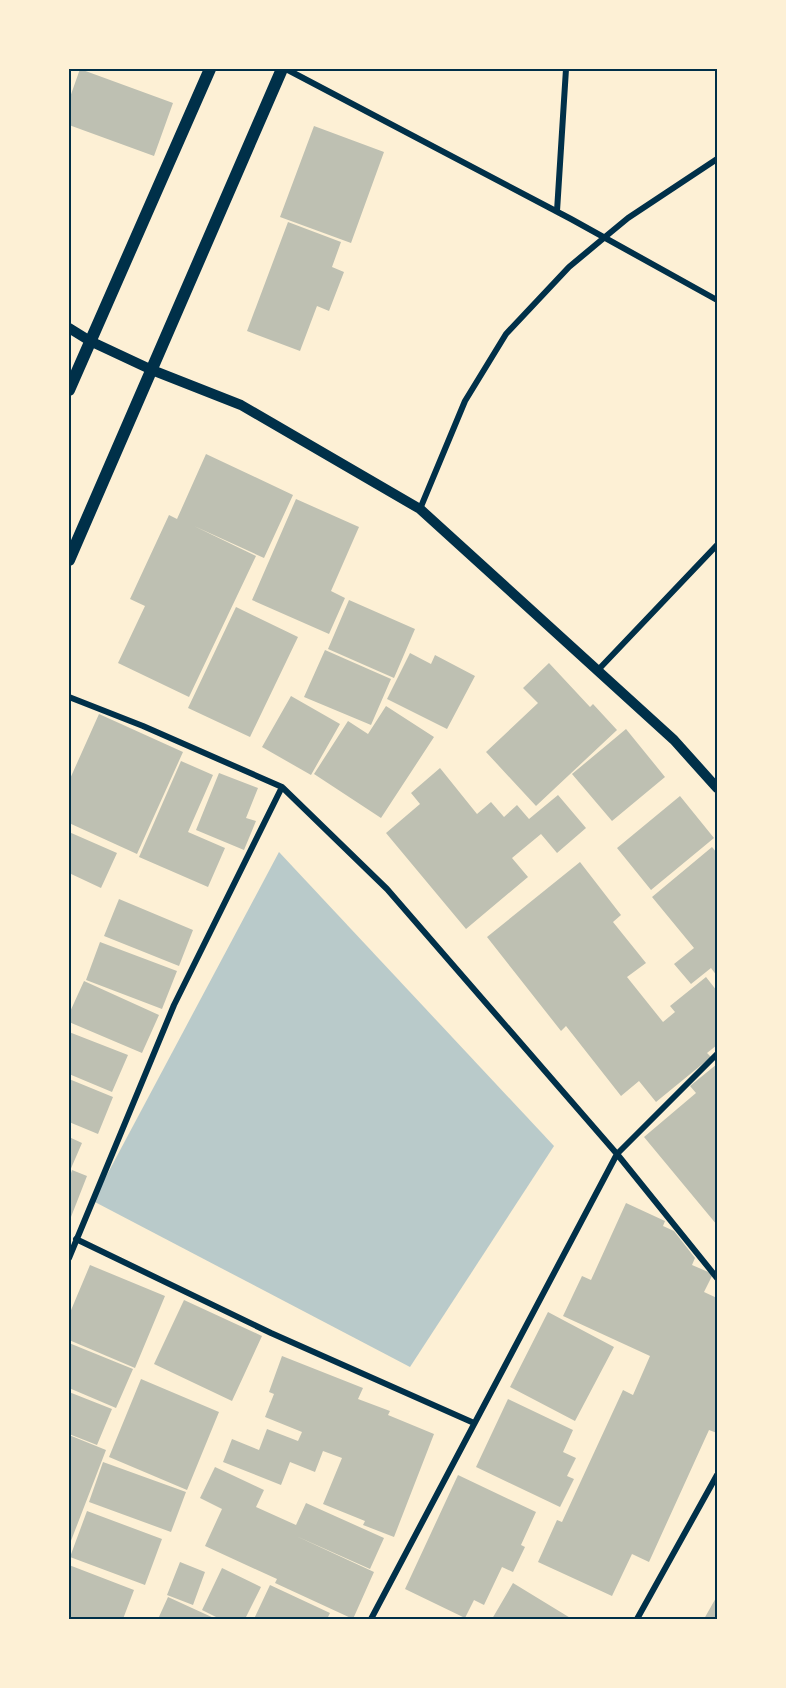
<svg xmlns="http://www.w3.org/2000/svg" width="786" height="1688" font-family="Montserrat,sans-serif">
  <rect width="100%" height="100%" fill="#fdf0d5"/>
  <path fill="#b9caca" d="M 279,852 L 554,1146 L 410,1367 L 93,1201 Z"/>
  <path fill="#bec0b2" d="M 80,69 L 173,103 L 154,156 L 69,125 L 69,100 Z
    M 314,126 L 384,152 L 351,243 L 280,217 Z
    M 288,222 L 341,242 L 332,267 L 344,272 L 329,311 L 317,306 L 300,351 L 247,331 Z
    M 206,454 L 293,495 L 264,558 L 194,526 L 256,556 L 189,697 L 118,663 L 145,606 L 130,599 L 169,515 L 177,519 Z
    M 296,499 L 359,527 L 331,591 L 345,598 L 329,634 L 252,600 Z
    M 349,600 L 415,629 L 394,678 L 328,649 Z
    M 236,607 L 298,637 L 250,737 L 188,708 Z
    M 325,650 L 391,679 L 371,725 L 304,697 Z
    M 410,653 L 431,664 L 435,655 L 475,676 L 447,729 L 387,699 Z
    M 549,663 L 590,707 L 593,704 L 617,730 L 536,806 L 486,752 L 538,703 L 523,688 Z
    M 291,696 L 340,724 L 311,775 L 262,747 Z
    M 386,706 L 434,737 L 381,818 L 314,774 L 348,721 L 368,734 Z
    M 99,714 L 183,752 L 137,854 L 69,823 L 69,781 Z
    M 626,729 L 665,777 L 612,821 L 572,774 Z
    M 181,761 L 213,775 L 188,832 L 225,848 L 208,887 L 139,857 Z
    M 440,768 L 477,814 L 491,802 L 504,817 L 517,805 L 529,819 L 558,795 L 586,828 L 557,853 L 541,834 L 512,858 L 528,877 L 466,929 L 386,833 L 420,804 L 411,793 Z
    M 219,773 L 258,788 L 246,818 L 256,821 L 244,850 L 196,830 Z
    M 680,796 L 714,838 L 651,890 L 617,848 Z
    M 69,832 L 117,853 L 101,888 L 69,873 Z
    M 712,847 L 717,853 L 717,976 L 711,968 L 691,984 L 674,964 L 694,948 L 652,897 Z
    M 580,862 L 621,915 L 613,922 L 646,963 L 627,977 L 663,1022 L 675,1012 L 670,1006 L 706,977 L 717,991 L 717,1045 L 707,1053 L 711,1057 L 656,1102 L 639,1081 L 621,1096 L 566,1026 L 561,1031 L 487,937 Z
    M 119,899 L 193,930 L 179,966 L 104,936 Z
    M 100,942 L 177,971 L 162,1009 L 86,980 Z
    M 84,981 L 159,1015 L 142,1053 L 69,1022 L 69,1014 Z
    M 69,1032 L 128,1055 L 112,1092 L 69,1074 Z
    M 717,1064 L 717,1225 L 644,1137 L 696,1093 L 690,1086 Z
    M 69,1079 L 113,1097 L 98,1134 L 69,1122 Z
    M 69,1137 L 82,1143 L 69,1173 Z
    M 72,1170 L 87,1176 L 71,1217 L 69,1217 L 69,1179 Z
    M 626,1203 L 665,1221 L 663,1226 L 674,1231 L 695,1258 L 692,1265 L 713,1274 L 704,1292 L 717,1298 L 717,1433 L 709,1430 L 649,1562 L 632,1554 L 612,1596 L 538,1562 L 557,1520 L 562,1522 L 623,1390 L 633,1395 L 650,1356 L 563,1316 L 582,1276 L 591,1280 Z
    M 90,1265 L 165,1296 L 135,1368 L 69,1340 L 69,1315 Z
    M 184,1300 L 262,1336 L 232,1401 L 154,1364 Z
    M 548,1312 L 614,1347 L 575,1421 L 510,1387 Z
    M 69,1343 L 133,1369 L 116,1408 L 69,1388 Z
    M 282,1356 L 363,1388 L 358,1399 L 390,1411 L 388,1415 L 434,1434 L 394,1537 L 363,1525 L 365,1521 L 323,1504 L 342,1458 L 323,1451 L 315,1472 L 290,1462 L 281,1485 L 223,1462 L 232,1439 L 259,1450 L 267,1429 L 298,1441 L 302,1432 L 265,1417 L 274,1394 L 269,1392 Z
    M 141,1379 L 219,1412 L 187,1490 L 109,1457 Z
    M 69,1392 L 112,1409 L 97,1445 L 69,1434 Z
    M 508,1399 L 573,1430 L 563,1452 L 576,1458 L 567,1476 L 574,1479 L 560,1507 L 476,1467 Z
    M 69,1435 L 106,1450 L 69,1546 Z
    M 103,1462 L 186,1492 L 171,1532 L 89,1502 Z
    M 215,1467 L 264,1490 L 256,1507 L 296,1525 L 306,1503 L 384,1538 L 370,1569 L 296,1536 L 374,1572 L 353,1619 L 275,1583 L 277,1579 L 205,1546 L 222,1509 L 200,1498 Z
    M 458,1475 L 536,1512 L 521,1545 L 525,1547 L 513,1572 L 502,1567 L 484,1605 L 474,1600 L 465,1618 L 405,1589 Z
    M 87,1511 L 162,1539 L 145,1585 L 70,1557 Z
    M 180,1562 L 205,1572 L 193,1605 L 167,1595 Z
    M 69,1565 L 134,1590 L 123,1619 L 69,1618 Z
    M 222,1568 L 261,1587 L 245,1619 L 220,1619 L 202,1610 Z
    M 513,1583 L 572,1619 L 492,1619 Z
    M 270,1585 L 330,1613 L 327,1619 L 254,1619 Z
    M 717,1596 L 717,1619 L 704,1619 Z
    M 168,1597 L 216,1619 L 158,1619 Z"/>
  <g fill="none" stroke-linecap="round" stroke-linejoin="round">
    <path stroke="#003049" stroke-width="6" d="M 286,69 L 571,219 L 717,300
      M 557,211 L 566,69
      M 420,509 L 465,401 L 506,334 L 569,267 L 605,237 L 628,218 L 717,159
      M 599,669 L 717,545
      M 69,697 L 143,726 L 282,787 L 387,889 L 617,1154 L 717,1278
      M 76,1239 L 271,1333 L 474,1423
      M 69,1258 L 174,1005 L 282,787
      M 371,1619 L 617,1154 L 717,1054
      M 637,1619 L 717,1475"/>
    <path stroke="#003049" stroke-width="10" d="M 69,328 L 90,341 L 152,370 L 241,405 L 420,509 L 674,740 L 717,788"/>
    <path stroke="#003049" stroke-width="12" d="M 69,390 L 210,69
      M 69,560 L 282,69"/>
  </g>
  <rect width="786" height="1688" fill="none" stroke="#fdf0d5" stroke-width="141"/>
  <rect x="70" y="70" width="646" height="1548" fill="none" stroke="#003049" stroke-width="2"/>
</svg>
